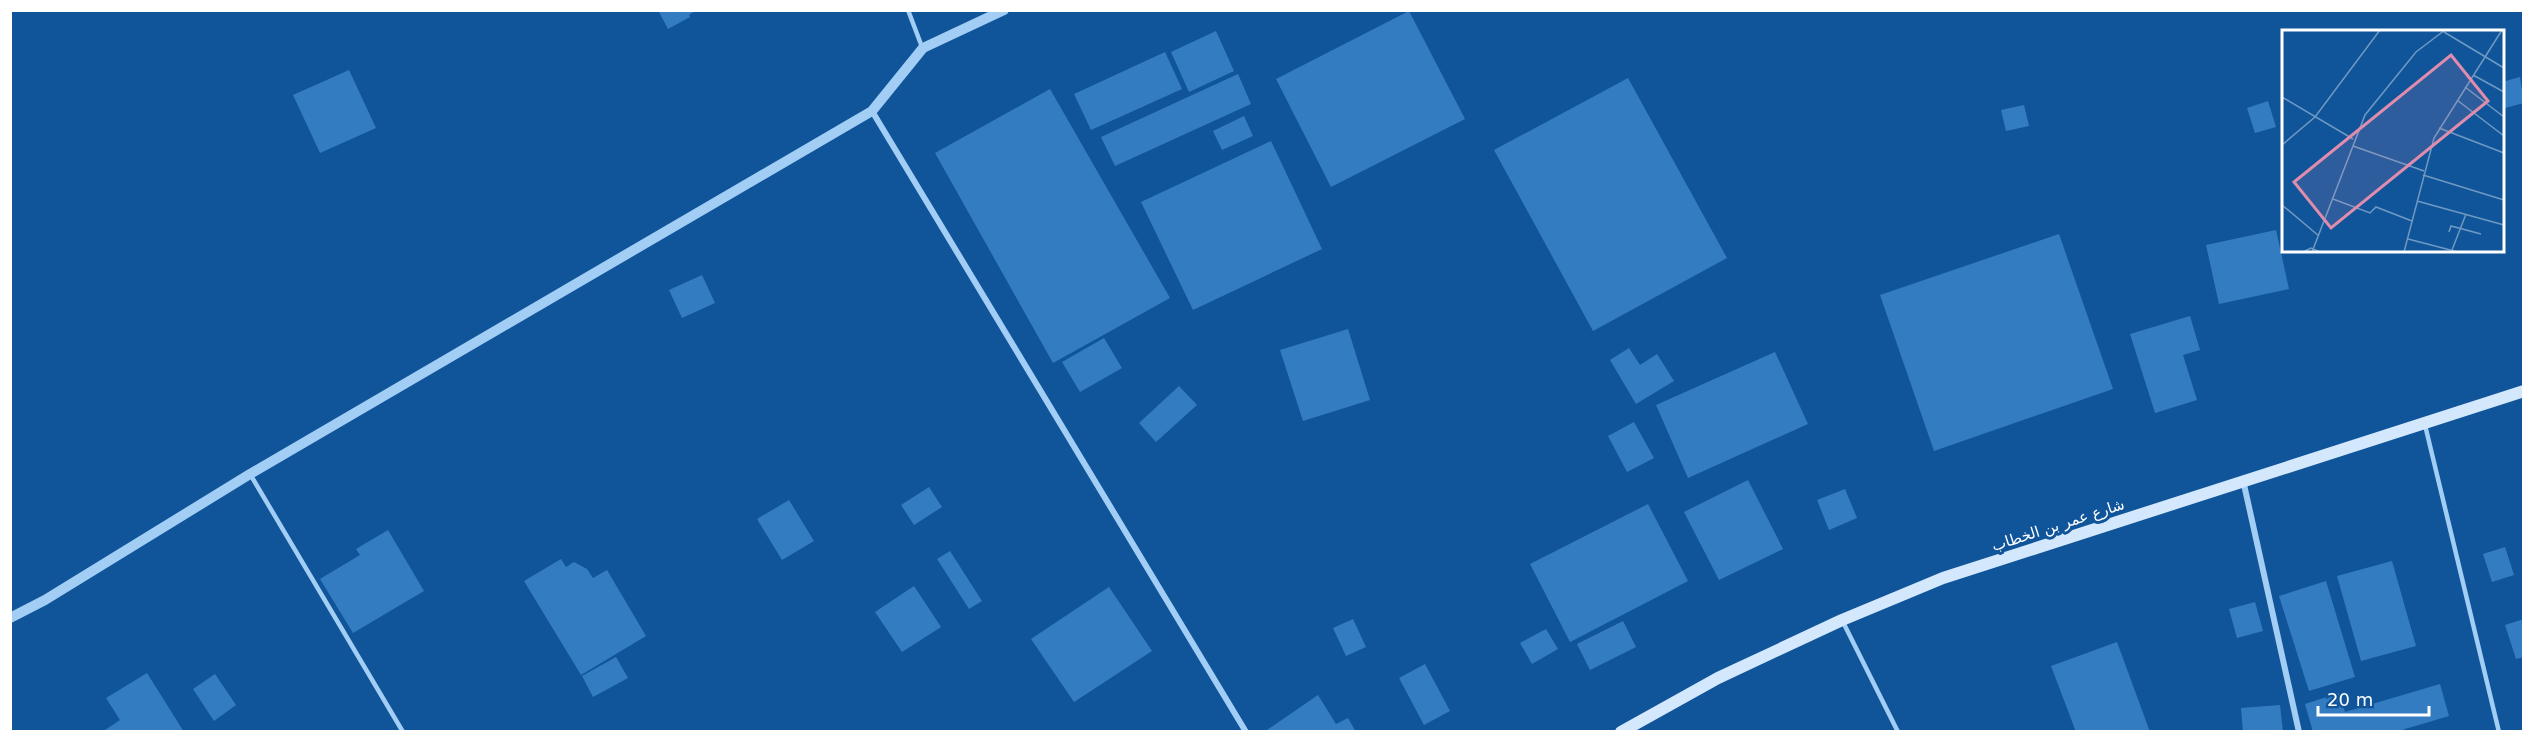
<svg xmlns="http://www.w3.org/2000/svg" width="2534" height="742" font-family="'DejaVu Sans','Noto Naskh Arabic',sans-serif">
  <rect width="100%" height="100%" fill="#10559a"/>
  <path fill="#347cc1" d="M 658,10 L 697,10 L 689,15 L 690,17 L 668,29 Z
    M 1409,11 L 1465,119 L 1331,187 L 1276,79 Z
    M 1216,31 L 1234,71 L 1189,92 L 1171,52 Z
    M 1165,52 L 1182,89 L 1091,130 L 1074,94 Z
    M 349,70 L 376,128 L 320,153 L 293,95 Z
    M 1238,74 L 1251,104 L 1115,166 L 1101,137 Z
    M 2520,77 L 2524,103 L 2505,108 L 2502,82 Z
    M 1628,78 L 1727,258 L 1593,331 L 1494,150 Z
    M 1050,89 L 1170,298 L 1053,363 L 935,153 Z
    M 2268,101 L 2276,127 L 2255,133 L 2247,108 Z
    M 2024,105 L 2029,126 L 2006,131 L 2001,110 Z
    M 1244,116 L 1253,136 L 1222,150 L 1213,131 Z
    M 1271,141 L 1322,249 L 1193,310 L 1141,202 Z
    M 2276,230 L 2289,289 L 2219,304 L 2206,245 Z
    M 2059,234 L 2113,389 L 1934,451 L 1880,295 Z
    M 702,275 L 715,303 L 682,318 L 669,290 Z
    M 2190,316 L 2200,350 L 2183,355 L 2197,400 L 2155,413 L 2130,334 Z
    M 1348,329 L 1370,400 L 1303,421 L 1280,350 Z
    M 1104,338 L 1122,368 L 1080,392 L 1062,362 Z
    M 1629,348 L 1640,365 L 1657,354 L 1674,381 L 1636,404 L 1610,360 Z
    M 1775,352 L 1808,424 L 1688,478 L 1656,405 Z
    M 1179,386 L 1197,405 L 1156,442 L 1139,423 Z
    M 1634,422 L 1654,458 L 1627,472 L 1608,436 Z
    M 1748,480 L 1783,549 L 1719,580 L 1684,512 Z
    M 929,487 L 942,507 L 914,525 L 901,505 Z
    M 1845,489 L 1857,518 L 1829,530 L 1817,500 Z
    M 789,500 L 814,541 L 782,560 L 757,519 Z
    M 1648,504 L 1688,581 L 1570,642 L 1530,564 Z
    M 388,530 L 424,591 L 353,633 L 320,579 L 360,555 L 356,549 Z
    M 2505,547 L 2514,575 L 2492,582 L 2483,554 Z
    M 950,551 L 982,601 L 969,609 L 937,559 Z
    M 561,559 L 566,567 L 574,562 L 587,569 L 593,578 L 607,570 L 646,636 L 581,675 L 524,581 Z
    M 2392,561 L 2416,646 L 2361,661 L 2337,576 Z
    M 2326,581 L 2355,677 L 2309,691 L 2279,596 Z
    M 914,586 L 941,627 L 902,652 L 875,612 Z
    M 1109,587 L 1152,651 L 1074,702 L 1031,639 Z
    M 2255,602 L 2263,631 L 2237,638 L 2229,609 Z
    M 1353,619 L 1366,647 L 1346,656 L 1333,628 Z
    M 2524,619 L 2524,657 L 2516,659 L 2505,625 Z
    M 1623,621 L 1636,647 L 1590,670 L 1577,644 Z
    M 1546,629 L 1558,649 L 1532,664 L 1520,643 Z
    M 2117,642 L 2150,732 L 2076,732 L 2051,666 Z
    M 616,657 L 628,678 L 593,697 L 582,676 Z
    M 1425,664 L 1450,711 L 1424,725 L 1399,678 Z
    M 147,673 L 184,732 L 102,732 L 120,720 L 106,698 Z
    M 215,674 L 236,705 L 214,721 L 193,689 Z
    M 2440,684 L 2449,716 L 2395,732 L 2313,732 L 2305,704 L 2339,693 L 2345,712 Z
    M 1318,695 L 1336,724 L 1348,718 L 1356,732 L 1264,732 Z
    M 2280,705 L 2283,732 L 2243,732 L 2241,708 Z"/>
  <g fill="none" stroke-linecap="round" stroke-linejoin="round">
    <path stroke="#a2cdf5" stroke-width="4.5" d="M 908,10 L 922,47
      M 2425,425 L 2499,732
      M 250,474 L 403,732
      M 1842,620 L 1898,732"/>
    <path stroke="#a2cdf5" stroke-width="6" d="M 872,111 L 1246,732
      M 2243,480 L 2299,732"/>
    <path stroke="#a2cdf5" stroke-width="10" d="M 10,618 L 45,600 L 250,474 L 872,111 L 923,48 L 1004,10"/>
    <path stroke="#d3e8fd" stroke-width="12" d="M 1621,732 L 1718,678 L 1842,620 L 1943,578 L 2524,391"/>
  </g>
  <g text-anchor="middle" stroke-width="6" stroke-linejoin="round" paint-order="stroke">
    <g font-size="15" fill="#fff" stroke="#10559a">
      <text transform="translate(2058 525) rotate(-18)" y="5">شارع عمر بن الخطاب</text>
    </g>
  </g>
  <g transform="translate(2282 30)">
    <rect width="222" height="222" fill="#10559a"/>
    <path fill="none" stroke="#7099c2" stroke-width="1.5" d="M 162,2 L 222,38M 191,45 L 222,62M 183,57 L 222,87M 0,67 L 71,109M 175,70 L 222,106M 157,98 L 222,123M 0,115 L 33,87 L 98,0M 71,116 L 142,141M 141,145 L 222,170M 51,169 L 88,183 L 94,177 L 130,191M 135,171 L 222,195M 0,175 L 37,206M 167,202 L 169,196 L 199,204M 126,209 L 176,222M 170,220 L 184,184M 21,222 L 29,218 L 38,222M 30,222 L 83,85 L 134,22 L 163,0M 122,222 L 152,108 L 220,0"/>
    <path fill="#e08cad" fill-opacity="0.15" stroke="#e08cad" stroke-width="3" d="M 169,25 L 206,71 L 49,198 L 12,152 Z"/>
    <rect width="222" height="222" fill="none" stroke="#fff" stroke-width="3"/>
  </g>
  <rect width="2534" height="742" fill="none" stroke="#ffffff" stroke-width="24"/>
  <path d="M2318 706v9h111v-9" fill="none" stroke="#ffffff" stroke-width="3"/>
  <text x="2327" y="706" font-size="18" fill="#ffffff" stroke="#10559a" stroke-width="4.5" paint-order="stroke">20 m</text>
</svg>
